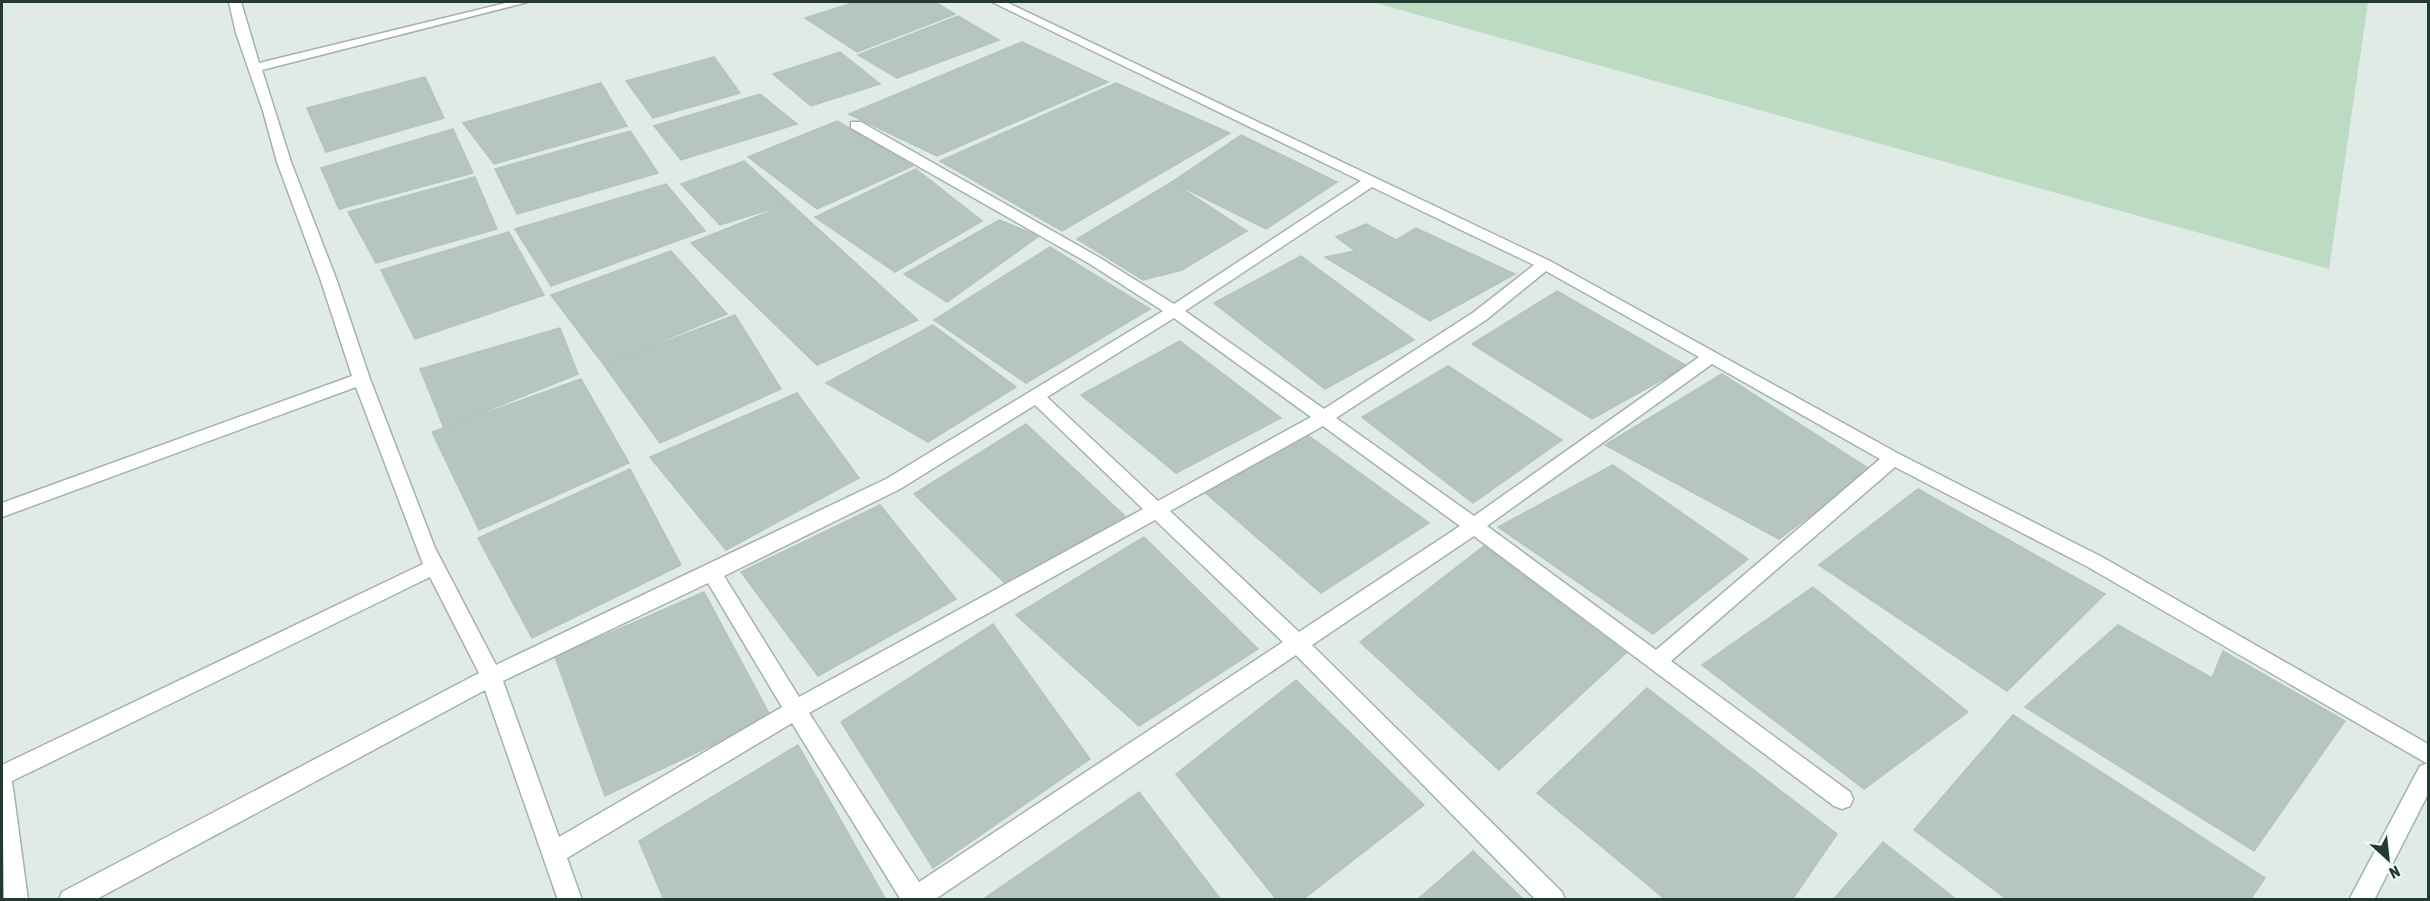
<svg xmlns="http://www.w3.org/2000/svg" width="2430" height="901" font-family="'Asap Condensed',sans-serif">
  <rect width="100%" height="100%" fill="#e1ebe6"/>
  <path fill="#bbdbc2" d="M 1372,2 L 2368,2 L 2329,269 Z"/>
  <path fill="#b6c5bf" stroke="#b4c4bd" stroke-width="1.5" d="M 855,2 L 935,2 L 955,14 L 857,52 L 805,18 Z
    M 958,16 L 999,40 L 897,78 L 858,55 Z
    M 1022,42 L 1108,82 L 937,156 L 849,114 Z
    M 840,52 L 880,84 L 811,106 L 773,74 Z
    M 714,57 L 740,93 L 653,118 L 626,81 Z
    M 425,77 L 444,118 L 326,152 L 307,108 Z
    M 601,83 L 627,126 L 494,164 L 463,123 Z
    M 1116,83 L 1230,133 L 1062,231 L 940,161 Z
    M 760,94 L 797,124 L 681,160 L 654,126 Z
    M 837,121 L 913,166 L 817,209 L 748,157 Z
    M 453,129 L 473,173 L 339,209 L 321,168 Z
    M 630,131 L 658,173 L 517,214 L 495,169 Z
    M 1241,135 L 1337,182 L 1266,229 L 1172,182 Z
    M 744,161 L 790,203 L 720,225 L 681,184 Z
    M 916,169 L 982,221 L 895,272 L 815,217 Z
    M 475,177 L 497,229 L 376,263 L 348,212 Z
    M 1172,182 L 1247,231 L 1182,270 L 1143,280 L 1077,239 Z
    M 666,184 L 705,231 L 551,286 L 515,229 Z
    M 790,203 L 918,320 L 817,365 L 691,243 Z
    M 999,220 L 1039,236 L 947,302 L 904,274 Z
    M 1366,224 L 1396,240 L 1416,228 L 1515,274 L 1430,321 L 1325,257 L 1355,251 L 1336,237 Z
    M 509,232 L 544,295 L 415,339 L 381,270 Z
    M 1050,247 L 1150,309 L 1026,383 L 934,320 Z
    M 671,251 L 727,314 L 604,365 L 551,295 Z
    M 1301,256 L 1414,340 L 1325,389 L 1214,303 Z
    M 1557,291 L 1687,366 L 1592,419 L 1472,344 Z
    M 735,315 L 781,389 L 660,443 L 604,365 Z
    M 933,325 L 1016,387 L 928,442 L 826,383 Z
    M 560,328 L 578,374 L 444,428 L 420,369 Z
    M 1180,341 L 1281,418 L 1176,473 L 1081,395 Z
    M 1448,366 L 1562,440 L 1473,503 L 1362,417 Z
    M 1722,374 L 1871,470 L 1779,539 L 1605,445 Z
    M 581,379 L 629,463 L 479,530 L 432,432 Z
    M 797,393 L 859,478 L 726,550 L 650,457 Z
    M 1026,424 L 1125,516 L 1007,585 L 914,494 Z
    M 1305,433 L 1429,523 L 1321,593 L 1201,489 Z
    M 1613,465 L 1748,559 L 1653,634 L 1498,527 Z
    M 630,469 L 681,565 L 532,638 L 478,538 Z
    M 1918,489 L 2105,594 L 2007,691 L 1819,565 Z
    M 880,505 L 956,599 L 818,676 L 741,572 Z
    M 1144,537 L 1258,649 L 1139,726 L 1016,615 Z
    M 1484,546 L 1626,653 L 1499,770 L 1360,642 Z
    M 1813,587 L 1968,712 L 1864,789 L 1702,665 Z
    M 704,592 L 771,717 L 605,796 L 555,657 Z
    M 993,624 L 1090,759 L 933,868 L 841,722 Z
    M 2118,625 L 2212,678 L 2223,651 L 2345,721 L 2254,851 L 2025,707 Z
    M 1296,680 L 1424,805 L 1302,900 L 1277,900 L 1176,774 Z
    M 1647,688 L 1837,834 L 1792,900 L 1666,900 L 1537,793 Z
    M 2013,715 L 2265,878 L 2250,900 L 2008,900 L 1914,830 Z
    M 798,745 L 886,900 L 664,900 L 639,841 Z
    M 1139,792 L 1221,900 L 982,900 Z
    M 1883,842 L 1957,900 L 1833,900 Z
    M 1473,851 L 1524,900 L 1417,900 Z"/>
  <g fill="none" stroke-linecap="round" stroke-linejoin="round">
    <defs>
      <path id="street" d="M 229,2 L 241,2 L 259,63 L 510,2 L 528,2 L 262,70 L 291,162 L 337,281 L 370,379 L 435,548 L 496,665 L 886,479 L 1163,311 L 1090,264 L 851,128 L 851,122 L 861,122 L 1100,258 L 1174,304 L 1361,181 L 992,2 L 1006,2 L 1550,261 L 1899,454 L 2102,557 L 2428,744 L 2428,764 L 2088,567 L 1895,467 L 1671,661 L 1850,792 L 1853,799 L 1850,806 L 1842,809 L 1834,806 L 1474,536 L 1312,645 L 1562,892 L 1565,900 L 1536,900 L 1296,655 L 934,900 L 901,900 L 792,723 L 567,858 L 582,900 L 558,900 L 485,690 L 95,900 L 59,900 L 62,892 L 479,673 L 430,577 L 12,781 L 28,900 L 4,900 L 2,765 L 423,564 L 356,387 L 2,517 L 2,503 L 352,376 L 321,281 L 277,162 L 263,111 L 236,33 ZM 1372,187 L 1534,265 L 1474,312 L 1324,409 L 1185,311 ZM 1546,271 L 1699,357 L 1474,516 L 1336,418 L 1486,320 ZM 1174,318 L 1311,417 L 1158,501 L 1047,397 ZM 1712,364 L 1880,459 L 1656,650 L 1487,526 ZM 1035,405 L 1143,509 L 799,697 L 724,576 L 900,489 ZM 1323,426 L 1460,526 L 1299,632 L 1170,511 ZM 1155,520 L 1283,642 L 919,882 L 809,713 ZM 708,583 L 782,707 L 559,837 L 503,681 Z"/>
      <path id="secondary" d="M 2428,763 L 2428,794 L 2374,900 L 2349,900 L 2420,766 Z"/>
    </defs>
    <use href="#street" stroke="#a4b2ad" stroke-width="3"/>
    <use href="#secondary" stroke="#a0b6ad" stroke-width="3"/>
    <use href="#street" fill="#fff" fill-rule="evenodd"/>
    <use href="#secondary" fill="#fff" fill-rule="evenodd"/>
  </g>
  <rect width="2430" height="901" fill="none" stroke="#223a33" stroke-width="6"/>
  <g transform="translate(2388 859) rotate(153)" stroke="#f1f7f4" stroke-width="4.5" paint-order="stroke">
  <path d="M0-4.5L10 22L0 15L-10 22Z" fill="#223a33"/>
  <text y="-9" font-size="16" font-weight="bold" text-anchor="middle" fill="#223a33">N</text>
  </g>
</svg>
